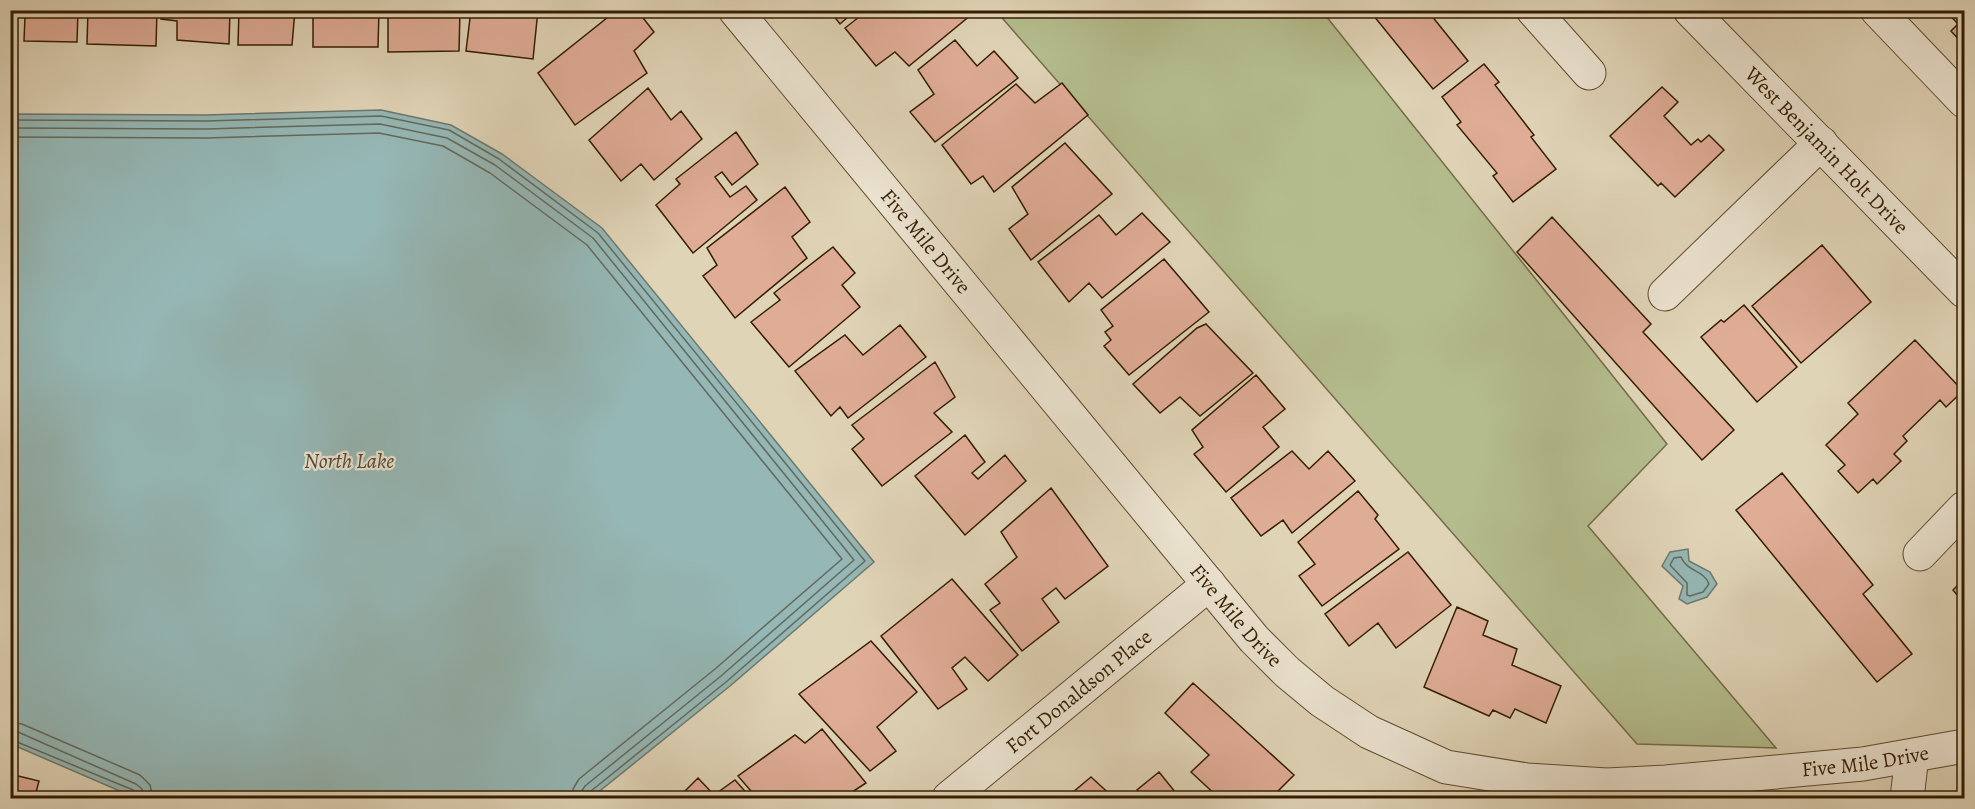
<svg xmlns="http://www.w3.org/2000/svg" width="1975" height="809" font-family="Alegreya,serif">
  <rect width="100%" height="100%" fill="#e0d4b7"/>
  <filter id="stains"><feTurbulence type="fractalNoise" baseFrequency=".00333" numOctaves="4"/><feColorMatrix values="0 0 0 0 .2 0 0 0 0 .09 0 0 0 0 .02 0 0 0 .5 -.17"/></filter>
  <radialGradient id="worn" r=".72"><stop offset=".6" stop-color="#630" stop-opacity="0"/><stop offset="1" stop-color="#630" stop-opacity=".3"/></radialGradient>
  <path fill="#b4bc8d" stroke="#746c47" stroke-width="1.5" d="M 996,11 L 1322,11 L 1667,444 L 1588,526 L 1776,748 L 1637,744 Z"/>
  <path fill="#95b7b5" stroke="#6e796d" stroke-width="1.5" d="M 381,110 L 451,125 L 502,154 L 602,228 L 874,562 L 730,686 L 591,798 L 136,798 L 11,744 L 11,114 L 205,115 Z
    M 1688,549 L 1689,561 L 1710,572 L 1717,584 L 1707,597 L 1687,604 L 1679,599 L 1683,586 L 1662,566 L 1670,552 Z"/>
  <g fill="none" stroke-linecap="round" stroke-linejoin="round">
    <path stroke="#646a5b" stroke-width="1.5" d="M 10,120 L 206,121 L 381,116 L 449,130 L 499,159 L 598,233 L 865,561 L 726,682 L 591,791 L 588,798
      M 10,128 L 206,129 L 380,124 L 447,138 L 495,165 L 593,238 L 854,560 L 721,676 L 585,786 L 581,792 L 581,798
      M 10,137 L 206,138 L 379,133 L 443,146 L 490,173 L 587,245 L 842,559 L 715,669 L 579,779 L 573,789 L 572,798
      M 1681,557 C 1687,572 1704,570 1709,584 L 1703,592 L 1690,596 L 1687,595 L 1687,583 L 1670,565 L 1674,558 Z
      M 10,722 L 22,724 L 140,775 L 150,785 L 153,798
      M 10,731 L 18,732 L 136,784 L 142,789 L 144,798
      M 10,739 L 133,790 L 136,794 L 137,798"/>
  </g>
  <path fill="#dfac96" stroke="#341d01" stroke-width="1.5" d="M 10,10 L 78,10 L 77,42 L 24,41 L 25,16 L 10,16 Z
    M 88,10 L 157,10 L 156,46 L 87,44 Z
    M 161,10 L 230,10 L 229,44 L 177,40 L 177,21 L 161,19 Z
    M 239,10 L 295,10 L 292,45 L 238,45 Z
    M 313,10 L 379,10 L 378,47 L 313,47 Z
    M 388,10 L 460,10 L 459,51 L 388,52 Z
    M 471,10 L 538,10 L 533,59 L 466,51 Z
    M 617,10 L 637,10 L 654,32 L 634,51 L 647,73 L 575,125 L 538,73 Z
    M 829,10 L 856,10 L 840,24 Z
    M 868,10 L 977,10 L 909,66 L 895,52 L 876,66 L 845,28 Z
    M 1369,10 L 1427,10 L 1468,61 L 1433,89 Z
    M 1945,10 L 1964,10 L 1964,45 L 1951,31 L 1958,24 Z
    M 955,40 L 977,66 L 994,51 L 1018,78 L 935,142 L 910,112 L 934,94 L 918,70 Z
    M 1484,64 L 1499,82 L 1495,85 L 1534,135 L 1531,137 L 1556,169 L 1513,202 L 1493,176 L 1497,173 L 1457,125 L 1461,122 L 1442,97 Z
    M 1062,83 L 1088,115 L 994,192 L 983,176 L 971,184 L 942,145 L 1016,84 L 1035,103 Z
    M 1662,87 L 1678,102 L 1664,116 L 1691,145 L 1698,139 L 1701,142 L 1709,135 L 1724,150 L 1675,197 L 1661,183 L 1658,186 L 1610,136 Z
    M 648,88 L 671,120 L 681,111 L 702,139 L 654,180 L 641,164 L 621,181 L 589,140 Z
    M 736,132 L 758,164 L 732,185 L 722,172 L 715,177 L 730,197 L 746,186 L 757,200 L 693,253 L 656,205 L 680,184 L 676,179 Z
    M 1065,143 L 1112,194 L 1031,260 L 1009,229 L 1028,214 L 1012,187 Z
    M 785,187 L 810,222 L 792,237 L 807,258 L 735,318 L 703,276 L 717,265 L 707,248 Z
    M 1142,213 L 1170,242 L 1102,298 L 1089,283 L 1069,302 L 1038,262 L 1099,215 L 1116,235 Z
    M 1552,217 L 1651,324 L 1643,332 L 1734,430 L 1702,460 L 1517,252 Z
    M 1822,245 L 1871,302 L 1801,363 L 1752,306 Z
    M 833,247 L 855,273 L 842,285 L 860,307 L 789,367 L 751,322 L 780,300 L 774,293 Z
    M 1164,259 L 1209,312 L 1129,375 L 1104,346 L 1111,340 L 1105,332 L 1113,326 L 1101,310 Z
    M 1744,305 L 1797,367 L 1757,402 L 1701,337 L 1721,320 L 1724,322 Z
    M 1206,324 L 1253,373 L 1200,416 L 1180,397 L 1160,413 L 1133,384 L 1197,328 Z
    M 900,325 L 926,357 L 848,418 L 840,407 L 831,416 L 795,371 L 845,335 L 863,355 Z
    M 1915,340 L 1963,391 L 1946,407 L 1940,400 L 1903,436 L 1907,441 L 1894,454 L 1901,461 L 1877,484 L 1873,479 L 1858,493 L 1838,471 L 1845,465 L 1826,445 L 1858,414 L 1848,403 Z
    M 935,362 L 955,397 L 934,413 L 952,432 L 882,486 L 852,449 L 864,439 L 852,425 Z
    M 1256,375 L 1285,409 L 1263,427 L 1279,447 L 1226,492 L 1194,454 L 1203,447 L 1192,430 Z
    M 965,435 L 985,462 L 972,473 L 978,479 L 1005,455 L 1026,481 L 965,535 L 915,476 Z
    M 1292,451 L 1309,469 L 1328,451 L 1355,481 L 1292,533 L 1283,520 L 1261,536 L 1231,498 Z
    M 1782,473 L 1873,585 L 1863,594 L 1912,654 L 1877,682 L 1736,510 Z
    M 1051,488 L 1108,566 L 1065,599 L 1056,588 L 1042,599 L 1059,622 L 1022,651 L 990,610 L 1000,603 L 985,584 L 1017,557 L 1001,532 Z
    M 1358,491 L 1378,515 L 1375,519 L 1399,549 L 1322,606 L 1299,576 L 1315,564 L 1298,542 Z
    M 1408,552 L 1451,605 L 1396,648 L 1378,623 L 1349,646 L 1325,614 Z
    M 952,579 L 1018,655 L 988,681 L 965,657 L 952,668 L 967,689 L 938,709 L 881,636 Z
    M 1964,579 L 1964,603 L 1953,590 Z
    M 1457,607 L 1488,621 L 1483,635 L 1517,649 L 1512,665 L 1561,686 L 1546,723 L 1515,709 L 1510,718 L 1493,710 L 1489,716 L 1424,687 Z
    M 871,641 L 917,692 L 877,727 L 896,751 L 870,771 L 799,694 Z
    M 1193,683 L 1294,775 L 1271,798 L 1219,798 L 1191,772 L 1209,755 L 1165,713 Z
    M 822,729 L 866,783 L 843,798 L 821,798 L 816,793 L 810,798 L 757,798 L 738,776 L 795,735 L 805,743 Z
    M 1159,772 L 1180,798 L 1135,798 L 1140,794 L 1137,790 Z
    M 10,774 L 39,781 L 35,796 L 44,798 L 10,798 Z
    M 1091,777 L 1114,798 L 1066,798 Z
    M 698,778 L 714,795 L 735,780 L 751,798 L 685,798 L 687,797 L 683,793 Z"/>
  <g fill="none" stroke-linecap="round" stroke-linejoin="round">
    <defs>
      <g id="minor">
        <path id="s1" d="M 735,10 L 1254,639 L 1287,672 L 1322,701 L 1369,732 L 1446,767 L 1527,780 L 1607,785 L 1666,782 L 1863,764 L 1964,746"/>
        <path d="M 1533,10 L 1589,73"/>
        <path id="s2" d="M 1690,10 L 1964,291"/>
        <path d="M 1877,10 L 1964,101"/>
        <path d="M 1665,294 L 1821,143"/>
        <path d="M 1920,554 L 1964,508"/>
        <path id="s3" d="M 949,798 L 1209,584"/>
        <path d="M 1907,798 L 1912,756"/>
      </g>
    </defs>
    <use href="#minor" stroke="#5f4b2e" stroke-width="35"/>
    <use href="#minor" stroke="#ebe3d0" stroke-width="33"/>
  </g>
  <g text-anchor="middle" stroke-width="4.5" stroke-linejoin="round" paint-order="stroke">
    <g font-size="21" fill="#341d01" stroke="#ebe3d0">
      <text dy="7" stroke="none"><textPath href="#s2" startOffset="196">West Benjamin Holt Drive</textPath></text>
      <text dy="7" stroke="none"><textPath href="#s1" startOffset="300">Five Mile Drive</textPath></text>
      <text dy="7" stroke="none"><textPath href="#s1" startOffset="786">Five Mile Drive</textPath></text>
      <text dy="7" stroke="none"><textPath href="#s3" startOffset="168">Fort Donaldson Place</textPath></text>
      <text dy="7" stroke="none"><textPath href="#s1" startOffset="1470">Five Mile Drive</textPath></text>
    </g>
    <g font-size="22" font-style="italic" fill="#514b37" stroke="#ebe3d0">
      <text x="349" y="468">North Lake</text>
    </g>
  </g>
  <rect width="1975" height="809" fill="none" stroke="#e0d4b7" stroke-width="36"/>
  <rect x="12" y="12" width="1951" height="785" fill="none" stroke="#341d01" stroke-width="3"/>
  <rect x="18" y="18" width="1939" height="773" fill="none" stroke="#341d01" stroke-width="1.5"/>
  <rect width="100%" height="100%" filter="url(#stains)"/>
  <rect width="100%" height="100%" fill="url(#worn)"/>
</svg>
